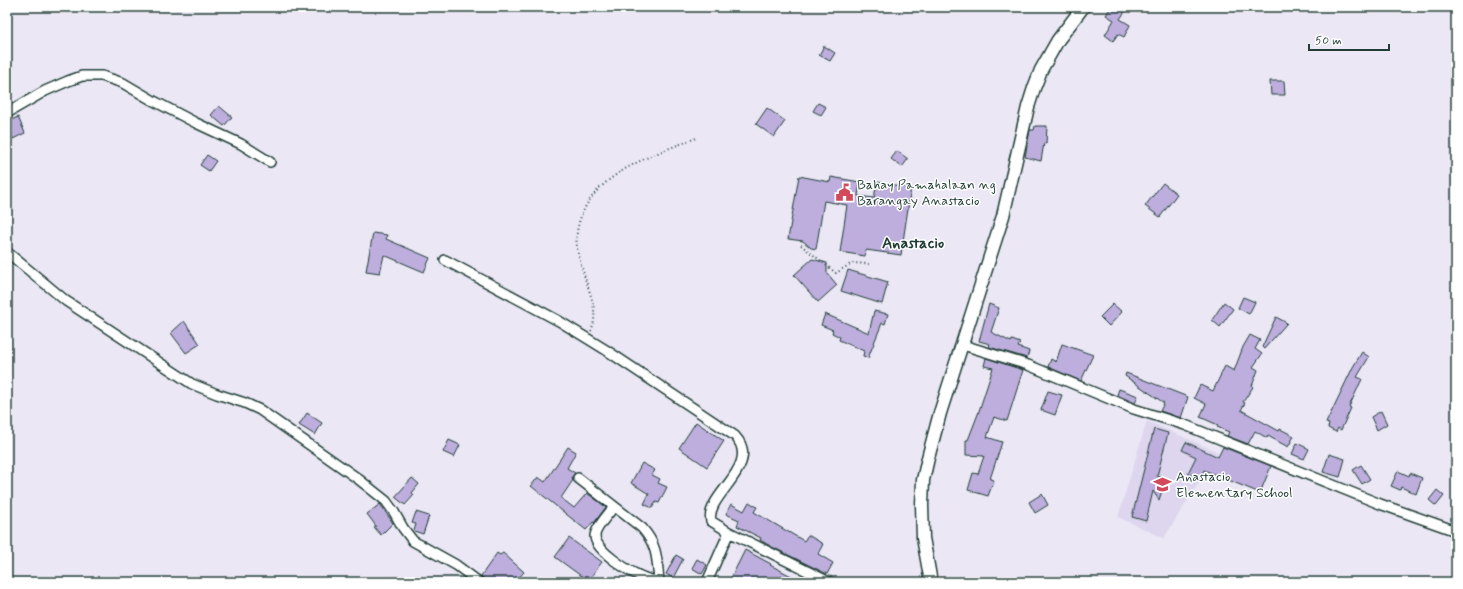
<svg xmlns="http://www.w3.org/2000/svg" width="1463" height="589" font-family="Mynerve,sans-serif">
  <rect width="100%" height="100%" fill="#ebe7f5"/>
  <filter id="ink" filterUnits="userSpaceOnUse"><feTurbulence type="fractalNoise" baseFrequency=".025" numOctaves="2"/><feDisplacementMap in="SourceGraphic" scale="8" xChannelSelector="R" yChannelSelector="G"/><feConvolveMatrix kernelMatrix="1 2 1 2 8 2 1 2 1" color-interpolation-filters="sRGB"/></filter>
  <g filter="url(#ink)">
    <path fill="#ddd6ee" d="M 1147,421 L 1218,452 L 1164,538 L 1118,517 Z"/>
    <path fill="#bdaede" stroke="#1f3d34" d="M 1111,7 L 1128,7 L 1120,19 L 1130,25 L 1124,37 L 1118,34 L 1113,41 L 1105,35 L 1114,20 L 1106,15 Z
      M 824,46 L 835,53 L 830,61 L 819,55 Z
      M 1270,81 L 1284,81 L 1285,95 L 1271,95 Z
      M 818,103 L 826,107 L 821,115 L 813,111 Z
      M 219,106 L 232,117 L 224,126 L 211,115 Z
      M 767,108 L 785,121 L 774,137 L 756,124 Z
      M 18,117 L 25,133 L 13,139 L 7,126 L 7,122 Z
      M 1035,126 L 1047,126 L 1046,144 L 1044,143 L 1041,161 L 1025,157 L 1030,130 L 1034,130 Z
      M 897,151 L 908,159 L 902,167 L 891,159 Z
      M 207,155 L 216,161 L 209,171 L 200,165 Z
      M 799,176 L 830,182 L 831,177 L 860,182 L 858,196 L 874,198 L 877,182 L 911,188 L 901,255 L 866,250 L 865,256 L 840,252 L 847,205 L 824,201 L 816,249 L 811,248 L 803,241 L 788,239 Z
      M 1163,183 L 1177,194 L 1160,217 L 1145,206 Z
      M 373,233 L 387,235 L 386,239 L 430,258 L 424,272 L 384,255 L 380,273 L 366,271 Z
      M 812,259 L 827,263 L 827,273 L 837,285 L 818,302 L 794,275 Z
      M 848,270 L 888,282 L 882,304 L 841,291 Z
      M 1243,297 L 1255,302 L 1249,314 L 1238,308 Z
      M 1224,302 L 1233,309 L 1220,327 L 1212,320 Z
      M 989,304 L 999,308 L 991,332 L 1011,342 L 1012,340 L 1020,343 L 1018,347 L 1029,351 L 1027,358 L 989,347 L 990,344 L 979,341 Z
      M 1113,304 L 1122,312 L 1109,326 L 1100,317 Z
      M 874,311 L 888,314 L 885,324 L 882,323 L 868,358 L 863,356 L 864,351 L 839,340 L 840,337 L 832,333 L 833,330 L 821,325 L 825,314 L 869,333 Z
      M 1276,317 L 1287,323 L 1264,349 L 1262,347 Z
      M 184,321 L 200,344 L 186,353 L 171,333 Z
      M 1250,335 L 1260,340 L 1255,349 L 1262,354 L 1253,367 L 1258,370 L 1252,386 L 1253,387 L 1243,402 L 1245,403 L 1241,410 L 1279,431 L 1280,429 L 1294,436 L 1288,447 L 1268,436 L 1267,438 L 1255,431 L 1248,444 L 1227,436 L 1229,432 L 1217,427 L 1218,425 L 1200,417 L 1206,404 L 1194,398 L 1200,385 L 1213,391 L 1225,366 L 1234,371 L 1243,347 Z
      M 1062,344 L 1093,355 L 1081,381 L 1048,367 L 1051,359 L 1056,362 Z
      M 1362,352 L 1369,357 L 1357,377 L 1362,379 L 1349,407 L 1351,408 L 1341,430 L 1338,428 L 1336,432 L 1328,428 L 1329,424 L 1326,423 L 1353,367 Z
      M 986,358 L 1023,370 L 1007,421 L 994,417 L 987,437 L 1002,442 L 990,479 L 994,480 L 988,496 L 968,490 L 973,473 L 978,474 L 984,456 L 966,455 L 966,440 L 968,440 L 978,414 L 993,368 L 984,366 Z
      M 1126,373 L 1188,397 L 1181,418 L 1160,411 L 1164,403 L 1125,376 Z
      M 1119,389 L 1138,396 L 1135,403 L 1117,395 Z
      M 1048,391 L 1062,395 L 1055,415 L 1041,410 Z
      M 1381,411 L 1387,424 L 1377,430 L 1371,417 Z
      M 307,413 L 322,423 L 315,435 L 299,425 Z
      M 696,422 L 724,441 L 707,467 L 679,448 Z
      M 1154,429 L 1168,433 L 1157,476 L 1166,478 L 1159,500 L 1153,491 L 1146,521 L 1132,517 Z
      M 449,440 L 460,445 L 454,457 L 443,452 Z
      M 1186,442 L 1218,457 L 1223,447 L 1271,466 L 1260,493 L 1204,470 L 1200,479 L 1188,473 L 1196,457 L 1182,450 Z
      M 1297,443 L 1309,449 L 1304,459 L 1292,454 Z
      M 568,447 L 576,452 L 567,468 L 575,473 L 572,477 L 573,480 L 561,498 L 574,508 L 587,493 L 606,507 L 594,523 L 593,522 L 586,530 L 531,486 L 538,477 L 545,482 Z
      M 1329,454 L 1345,459 L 1340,477 L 1323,472 Z
      M 642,463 L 655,470 L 652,475 L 660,479 L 658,483 L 667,487 L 659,503 L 656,502 L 652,508 L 644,504 L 649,494 L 631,483 Z
      M 1361,465 L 1370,479 L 1362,484 L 1353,470 Z
      M 1398,471 L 1409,476 L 1410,473 L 1422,478 L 1416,494 L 1401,487 L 1400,490 L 1391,486 Z
      M 412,478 L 419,484 L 412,493 L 414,495 L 405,505 L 395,497 Z
      M 1437,490 L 1444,496 L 1436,506 L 1429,500 Z
      M 1042,494 L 1048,505 L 1035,513 L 1029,502 Z
      M 749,502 L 757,507 L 754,512 L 804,541 L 808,535 L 823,544 L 818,554 L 833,563 L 827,574 L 772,547 L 760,540 L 761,538 L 737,526 L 739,520 L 726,514 L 731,504 L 744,511 Z
      M 380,504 L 393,523 L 381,535 L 374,527 L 376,526 L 367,514 Z
      M 416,512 L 429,516 L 423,534 L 414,531 L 416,524 L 412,523 Z
      M 569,538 L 602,562 L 588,581 L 555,557 Z
      M 745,550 L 771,564 L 770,565 L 803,582 L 729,582 Z
      M 497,553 L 500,555 L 503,553 L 524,572 L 515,582 L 485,582 L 484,579 L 481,576 Z
      M 676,555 L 683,559 L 673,578 L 666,574 Z
      M 697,559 L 707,565 L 702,574 L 692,568 Z"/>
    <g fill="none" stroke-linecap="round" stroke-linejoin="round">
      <defs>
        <path id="street" d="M 7,113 L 45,91 L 68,81 L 82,76 L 102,76 L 123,83 L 152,100 L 196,123 L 241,144 L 270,162
          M 7,252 L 66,301 L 192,384 L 217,394 L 245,403 L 260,410 L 357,478 L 386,501 L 394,512 L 403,528 L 413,541 L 456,565 L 479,582
          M 445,260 L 559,321 L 606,350 L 735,436 C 763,466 704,496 711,521 L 729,532 L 829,582
          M 963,345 L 1028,365 L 1134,409 L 1185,425 L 1380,504 L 1456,531
          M 578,478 L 642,528 C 658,546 657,560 659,582
          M 614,507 C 609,513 595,529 595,536 C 595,550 627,570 638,575 C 645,579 652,580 659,582
          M 707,582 L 729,532"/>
        <path id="secondary" d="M 931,582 L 923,538 L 922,505 L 923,480 L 928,458 L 940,413 L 1003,216 L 1028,107 L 1034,88 L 1041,70 L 1058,40 L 1083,7"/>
      </defs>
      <use href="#street" stroke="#1f3d34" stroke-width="12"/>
      <use href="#secondary" stroke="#1f3d34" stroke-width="15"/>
      <path stroke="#1f3d34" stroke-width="2" stroke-dasharray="1 3" stroke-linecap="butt" d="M 801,245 L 836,273 L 852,263 L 869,264
        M 591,331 C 600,310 588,291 583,271 C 579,259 575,245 577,232 C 585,176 650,156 696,138"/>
      <use href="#street" stroke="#fff" stroke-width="9"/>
      <use href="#secondary" stroke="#fff" stroke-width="12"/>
    </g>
  </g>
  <defs>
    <symbol id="civic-bare" viewBox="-9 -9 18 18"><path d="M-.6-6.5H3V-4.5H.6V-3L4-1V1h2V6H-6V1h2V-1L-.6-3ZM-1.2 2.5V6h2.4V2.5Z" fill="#d1495b" stroke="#fff" stroke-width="2.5" paint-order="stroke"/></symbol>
    <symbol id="school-bare" viewBox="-9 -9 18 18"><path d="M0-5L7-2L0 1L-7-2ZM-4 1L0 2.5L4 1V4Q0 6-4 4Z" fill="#d1495b" stroke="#fff" stroke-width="2.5" paint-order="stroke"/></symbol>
  </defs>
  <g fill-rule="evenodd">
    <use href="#civic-bare" x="832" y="180" width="25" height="25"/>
    <use href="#school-bare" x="1150" y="472" width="25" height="25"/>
  </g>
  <g text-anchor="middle" stroke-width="3" stroke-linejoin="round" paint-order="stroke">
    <g font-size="14" fill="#1f3d34" stroke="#fff" text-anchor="start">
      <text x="857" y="189">Bahay Pamahalaan ng<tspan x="857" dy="16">Barangay Anastacio</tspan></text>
      <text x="1176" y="481">Anastacio<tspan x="1176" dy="16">Elementary School</tspan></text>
    </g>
    <g font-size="16" font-weight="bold" fill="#1f3d34" stroke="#fff">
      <text x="913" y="248">Anastacio</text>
    </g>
  </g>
  <rect width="1463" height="589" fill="none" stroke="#fff" stroke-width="24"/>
  <rect x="12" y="12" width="1439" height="565" fill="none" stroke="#1f3d34" stroke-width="1.5" filter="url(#ink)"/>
  <path d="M1309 44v6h80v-6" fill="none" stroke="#1f3d34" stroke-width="2"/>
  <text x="1315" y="44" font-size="12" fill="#1f3d34" stroke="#ffffff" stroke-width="3" paint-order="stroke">50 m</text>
</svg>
